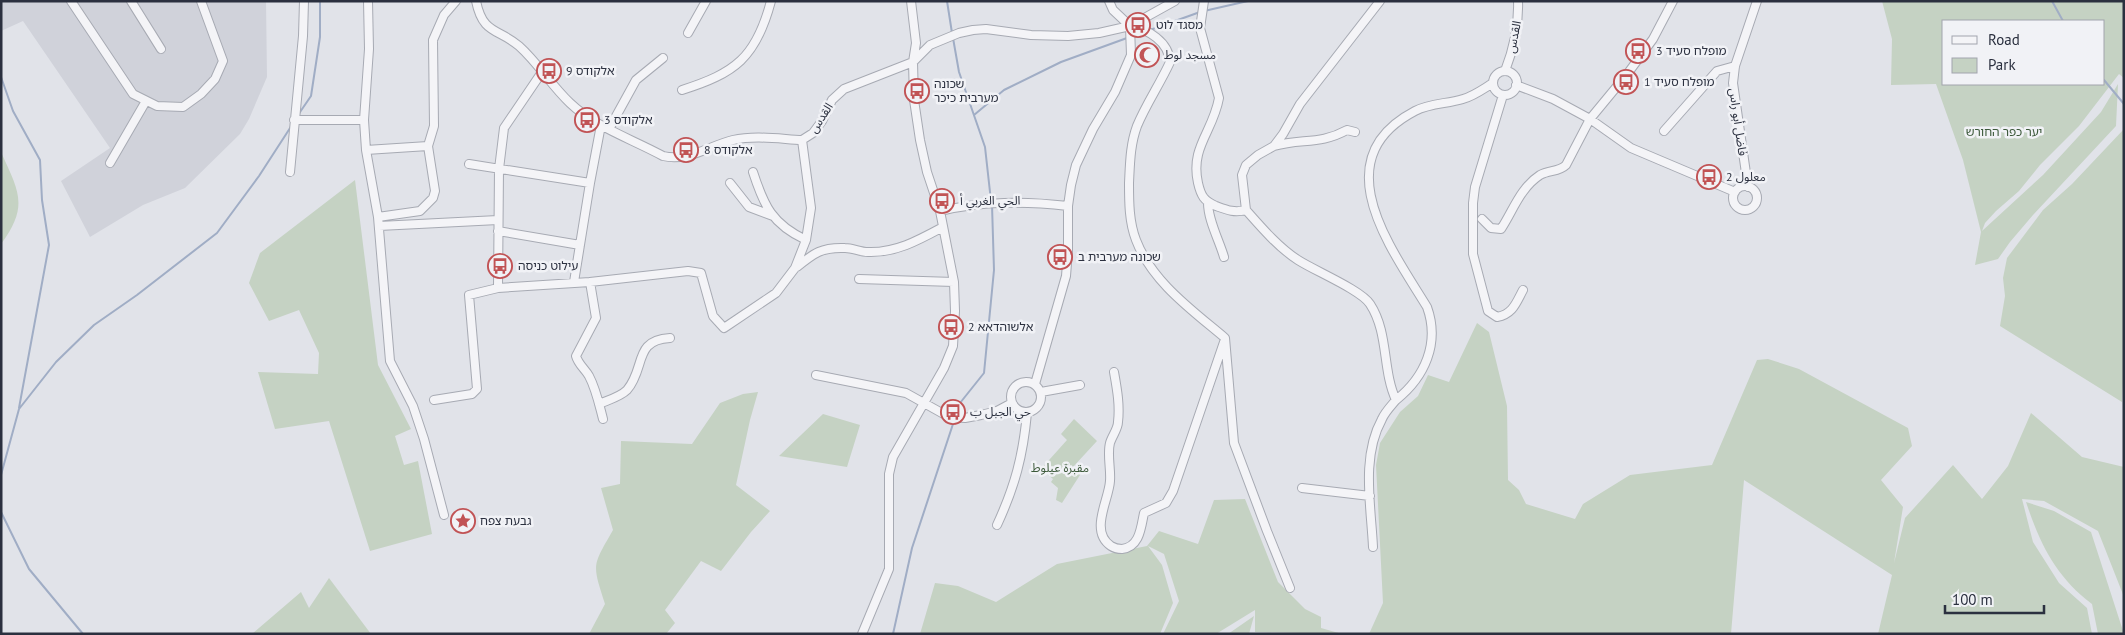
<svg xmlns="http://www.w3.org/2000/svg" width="2125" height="635" font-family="'PT Sans','Noto Sans Arabic','Noto Sans Hebrew',sans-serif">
  <rect width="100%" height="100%" fill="#e1e3e9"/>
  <path fill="#d0d2da" d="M 1,1 L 266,1 L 267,77 L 249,119 L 240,134 L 185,188 L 143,205 L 90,237 L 61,181 L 110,148 L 23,21 L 1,31 Z"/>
  <path fill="#c5d2c3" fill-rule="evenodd" d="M 1882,1 L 2124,1 L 2124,78 L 2119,74 L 2079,126 L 2040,165 L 2019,191 L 1996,211 L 1985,223 L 1982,231 L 2043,175 L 2101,112 L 2118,84 L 2116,126 L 2033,215 L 2010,242 L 1998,259 L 1975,265 L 1981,232 L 1963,160 L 1936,84 L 1891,85 L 1892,39 ZM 1944,21 L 2104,21 L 2104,84 L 1944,84 Z
    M 2124,129 L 2124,364 L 2122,402 L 2000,326 L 2005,296 L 2003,278 L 2007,258 L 2043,210 L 2072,184 Z
    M 1,152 C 19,192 29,206 1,244 Z
    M 355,180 L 378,365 L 411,429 L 395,436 L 404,465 L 418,461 L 432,534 L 370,551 L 329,421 L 275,429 L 258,372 L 318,374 L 319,353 L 299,310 L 269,321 L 249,283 L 260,253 Z
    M 1477,323 L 1489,332 L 1507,406 L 1508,480 L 1519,490 L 1526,504 L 1575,519 L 1583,504 L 1630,475 L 1712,465 L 1757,360 L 1768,359 L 1799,369 L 1908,428 L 1912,446 L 1881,480 L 1903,507 L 1894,563 L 1905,518 L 1953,465 L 1982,499 L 2008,466 L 2031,413 L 2082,457 L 2124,467 L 2124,597 L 2098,531 L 2044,501 L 2022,499 L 2033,542 L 2059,583 L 2087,608 L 2092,634 L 1878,634 L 1892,575 L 1744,480 L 1731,634 L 1369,634 L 1383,603 L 1376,465 L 1380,443 L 1400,412 L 1418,396 L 1428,375 L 1449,382 Z
    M 758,392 L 750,420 L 736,485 L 770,511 L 751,532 L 721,571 L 701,561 L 665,610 L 675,623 L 666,634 L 589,634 L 605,604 C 592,563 592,567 613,530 L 601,488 L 620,484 L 621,441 L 692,444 L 720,403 L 743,394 Z
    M 823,414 L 860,425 L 847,467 L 779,456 Z
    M 1074,419 L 1097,441 L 1073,467 L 1080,475 L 1062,503 L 1056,500 L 1058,488 L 1051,482 L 1053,479 L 1041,469 L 1067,440 L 1061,434 Z
    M 1245,499 L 1278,582 L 1305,609 L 1321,617 L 1321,628 L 1342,634 L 1255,632 L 1255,610 L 1216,634 L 1163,634 L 1179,601 L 1164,554 L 1148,546 L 1162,565 L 1173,603 L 1160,634 L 920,634 L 935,583 L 958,586 L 996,602 L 1057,564 L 1147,546 L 1159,531 L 1198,544 L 1214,500 Z
    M 2026,502 L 2054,511 L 2091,532 L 2124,634 L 2098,634 L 2092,604 C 2056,577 2040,544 2026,502 Z
    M 329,578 L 371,634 L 252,634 L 301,592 L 309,608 Z
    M 1254,616 L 1249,634 L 1228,634 Z"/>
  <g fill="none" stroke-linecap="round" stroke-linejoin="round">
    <path stroke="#a0adc5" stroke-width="2" d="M 947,1 L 952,33
      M 2052,1 L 2063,21
      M 1204,11 L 1248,1
      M 1150,30 L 1200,12
      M 1134,36 L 1143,32
      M 953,38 L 959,72 L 985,147 L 991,201
      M 1,77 L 13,111 L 40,160 L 42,200 L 49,245 L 19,408
      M 2104,80 L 2124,104
      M 298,115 L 311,96 L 320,37 L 320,1
      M 974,115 L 1004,90 L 1061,62 L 1127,38
      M 956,416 L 960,403 L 984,373 L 994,270 L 992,205
      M 1,475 L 19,409 L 56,362 L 94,325 L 137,295 L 217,233 L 259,176 L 292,125
      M 1,512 L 29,569 L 83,634
      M 893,634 L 912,548 L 954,421"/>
    <defs>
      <path id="street" d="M 71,1 L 133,94 L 157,106 L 183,107 L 201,94 L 215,79 L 223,61 L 201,1
        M 131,1 L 161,49
        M 368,1 L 369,49 L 364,120 L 366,150 L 378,217
        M 476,1 C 483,35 498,28 519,46 C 538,63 551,85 570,103 C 595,127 632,139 663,156 C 688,162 709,146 733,140 C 755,135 780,139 802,140 L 813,133 L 822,121 L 832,100 L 844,89 L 913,62 L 930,45 L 959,33 L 973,30 L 986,29 L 1031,35 L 1068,36 L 1099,33 L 1130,26 L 1175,1
        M 1204,1 L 1200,28 L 1219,98 C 1213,132 1190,147 1198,183 C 1201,196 1204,201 1216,206 C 1227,210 1234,213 1246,210 L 1242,175 L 1246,165 L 1258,155 L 1274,146 L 1283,134 L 1300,104 L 1380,1
        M 1130,26 C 1148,29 1169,42 1170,62 C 1160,84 1146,104 1137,126 C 1130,145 1130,164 1129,183 C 1129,202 1129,222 1136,240 C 1152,282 1192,310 1225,338 L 1234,443 L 1267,531 L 1290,588
        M 688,33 L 706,1
        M 1505,71 C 1514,48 1519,27 1518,1
        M1493 83a12 12 0 1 1 24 0a12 12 0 1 1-24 0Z
        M 1516,85 L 1553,99 L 1590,119 L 1631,148 L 1735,192
        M 682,90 C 735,73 756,58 771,1
        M 1503,95 L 1475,187 L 1473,203 L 1473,254 L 1488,311 L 1497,317 C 1513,314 1516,303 1523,290
        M 294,120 L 364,120
        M 609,129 L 636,80 L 663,58
        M 1664,131 L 1717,71 L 1735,66
        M 1274,146 C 1301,138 1320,145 1347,130 L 1355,132
        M 366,150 L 428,146
        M 110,163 L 146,101
        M 469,164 L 590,183
        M 290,172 L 303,36 L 304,1
        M 753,172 C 764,206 772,224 806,240
        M 730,183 L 749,207 L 773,216
        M1733 198a12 12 0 1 1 24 0a12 12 0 1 1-24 0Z
        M 1748,187 L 1733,83 L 1735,66 L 1757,1
        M 1208,203 C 1208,220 1219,240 1224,257
        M 1246,210 C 1261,227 1279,248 1298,260 C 1315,271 1361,290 1370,304 C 1389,333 1382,370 1396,400 C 1391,406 1385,412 1382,419 C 1361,457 1371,505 1373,547
        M 940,211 C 984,201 1024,201 1068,206
        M 1482,219 L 1491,228 L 1501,229 C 1513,211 1520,188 1540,175 C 1549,170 1559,172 1566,165 L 1590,119 L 1628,73 L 1653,39 L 1673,1
        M 379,226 L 498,220
        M 498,231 L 580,245
        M 797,267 C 814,253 822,247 845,248 C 853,248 860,252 868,252 C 896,253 919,240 943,227
        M 859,279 L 954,282
        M 574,282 L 590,183 L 601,125
        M 590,282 L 596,318 L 576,356 C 578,364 585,369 589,376 C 596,389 599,404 603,419
        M 498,288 L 590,282 L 688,271 L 701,273 L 713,316 L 724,328 L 776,293 L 795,268 L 806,240 L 811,208 L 802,140
        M 1114,372 C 1117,389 1120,405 1118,422 C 1118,429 1112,436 1110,443 C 1107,454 1111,469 1110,481 C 1109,500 1089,531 1111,546 C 1114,548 1118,549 1122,549 C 1140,547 1141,527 1144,513 L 1166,503 L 1173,491 L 1224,342
        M 816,375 L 906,393 L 949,417 L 965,418 L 981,415 L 997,411 L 1012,403
        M1011 397a15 15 0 1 1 30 0a15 15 0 1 1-30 0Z
        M 1035,384 L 1066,276 L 1068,251 L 1068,206 L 1071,185 L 1076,165 L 1093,129 L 1115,92 L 1131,55 L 1130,26 L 1113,10 L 1109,1
        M 1041,392 L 1080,385
        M 434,400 L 472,394 L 477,389 L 469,295 L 498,288 L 499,169 L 504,128 L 542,72
        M 1396,400 C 1425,377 1440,343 1427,307 C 1391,248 1323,159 1415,111 C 1430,103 1447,104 1463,99 C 1474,96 1483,89 1493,83
        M 599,404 C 608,400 620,397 627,390 C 646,368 633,340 670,338
        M 1302,488 L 1370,496
        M 444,515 L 424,439 L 413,406 L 390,361 L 378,217 L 420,211 L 433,198 L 435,191 L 428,146 L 434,126 L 433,40 L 444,15 L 456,1
        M 997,525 C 1015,486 1023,456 1027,413
        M 862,634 L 889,569 L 889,474 L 893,457 L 944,368 L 953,346 L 955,311 L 954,282 L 940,211 L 927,172 L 920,140 L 914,100 L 913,62 L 916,43 L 911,1"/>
    </defs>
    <use href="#street" stroke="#a7aab3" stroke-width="10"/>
    <use href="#street" stroke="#f4f4f7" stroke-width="8"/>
  </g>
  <defs>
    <symbol id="bus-ring" viewBox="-11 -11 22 22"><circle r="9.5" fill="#f1f2f6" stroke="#c15355" stroke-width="1.5"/><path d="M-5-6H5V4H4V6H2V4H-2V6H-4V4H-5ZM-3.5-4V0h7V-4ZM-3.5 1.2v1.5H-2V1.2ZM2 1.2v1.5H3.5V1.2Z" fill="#c15355"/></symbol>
    <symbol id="mosque-ring" viewBox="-11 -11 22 22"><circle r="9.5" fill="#f1f2f6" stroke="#c15355" stroke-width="1.5"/><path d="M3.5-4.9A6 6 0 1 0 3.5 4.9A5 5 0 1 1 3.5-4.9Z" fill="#c15355"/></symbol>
    <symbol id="sight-ring" viewBox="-11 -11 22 22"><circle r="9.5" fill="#f1f2f6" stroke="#c15355" stroke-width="1.5"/><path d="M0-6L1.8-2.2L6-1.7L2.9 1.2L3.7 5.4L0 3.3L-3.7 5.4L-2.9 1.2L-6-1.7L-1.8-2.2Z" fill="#c15355"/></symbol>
  </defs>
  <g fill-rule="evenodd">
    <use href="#bus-ring" x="1124" y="11" width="28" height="28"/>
    <use href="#bus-ring" x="1624" y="37" width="28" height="28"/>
    <use href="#mosque-ring" x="1133" y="41" width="28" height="28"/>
    <use href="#bus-ring" x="535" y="57" width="28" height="28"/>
    <use href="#bus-ring" x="1612" y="68" width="28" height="28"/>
    <use href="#bus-ring" x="903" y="77" width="28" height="28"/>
    <use href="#bus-ring" x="573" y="106" width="28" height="28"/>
    <use href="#bus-ring" x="672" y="136" width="28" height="28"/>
    <use href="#bus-ring" x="1695" y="163" width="28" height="28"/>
    <use href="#bus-ring" x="928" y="187" width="28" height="28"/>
    <use href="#bus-ring" x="1046" y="243" width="28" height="28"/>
    <use href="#bus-ring" x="486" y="252" width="28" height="28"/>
    <use href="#bus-ring" x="937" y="313" width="28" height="28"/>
    <use href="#bus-ring" x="939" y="398" width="28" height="28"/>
    <use href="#sight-ring" x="449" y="507" width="28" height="28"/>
  </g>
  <g text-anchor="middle" stroke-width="5" stroke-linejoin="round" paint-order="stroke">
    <g font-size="12" fill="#2b303f" stroke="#f1f2f6" text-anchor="start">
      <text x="1156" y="29">מסגד לוט</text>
      <text x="1656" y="55">מופלח סעיד 3</text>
      <text x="1164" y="59">مسجد لوط</text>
      <text x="566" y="75">אלקודס 9</text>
      <text x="1644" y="86">מופלח סעיד 1</text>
      <text x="934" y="88">שכונה<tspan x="934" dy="14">מערבית כיכר</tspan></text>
      <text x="604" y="124">אלקודס 3</text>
      <text x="704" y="154">אלקודס 8</text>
      <text x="1726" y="181">معلول 2</text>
      <text x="960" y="205">الحي الغربي أ</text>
      <text x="1078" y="261">שכונה מערבית ב</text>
      <text x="518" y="270">עילוט כניסה</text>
      <text x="968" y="331">אלשוהדאא 2</text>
      <text x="970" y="416">حي الجبل ب</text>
      <text x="480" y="525">גבעת צפח</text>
    </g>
    <g font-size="12" fill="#2b303f" stroke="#f1f2f6">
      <text transform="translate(1514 37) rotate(-79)" y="4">القدس</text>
      <text transform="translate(821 118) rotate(-57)" y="4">القدس</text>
      <text transform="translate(1738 122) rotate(82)" y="4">فاضل أبو راس</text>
    </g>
    <g font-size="12" fill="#3c593a" stroke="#f1f2f6">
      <text x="2004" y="136">יער כפר החורש</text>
      <text x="1060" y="472">مقبرة عيلوط</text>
    </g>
  </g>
  <rect width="2125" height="635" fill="none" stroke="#2b303f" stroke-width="5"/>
  <rect x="1942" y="20" width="162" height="65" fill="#f1f2f6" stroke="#a2a4ad"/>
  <rect x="1952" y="36" width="25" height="8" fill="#f4f4f7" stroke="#a2a4ad"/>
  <text x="1988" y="45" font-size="15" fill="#2b303f">Road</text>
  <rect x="1952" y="58" width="25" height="15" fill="#c5d2c3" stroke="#a2a4ad"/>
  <text x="1988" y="70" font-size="15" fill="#2b303f">Park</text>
  <path d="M1945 605v8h99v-8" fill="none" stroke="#2b303f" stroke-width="2.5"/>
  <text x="1952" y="605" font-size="15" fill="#2b303f" stroke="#f1f2f6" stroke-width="4" paint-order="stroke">100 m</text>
</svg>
